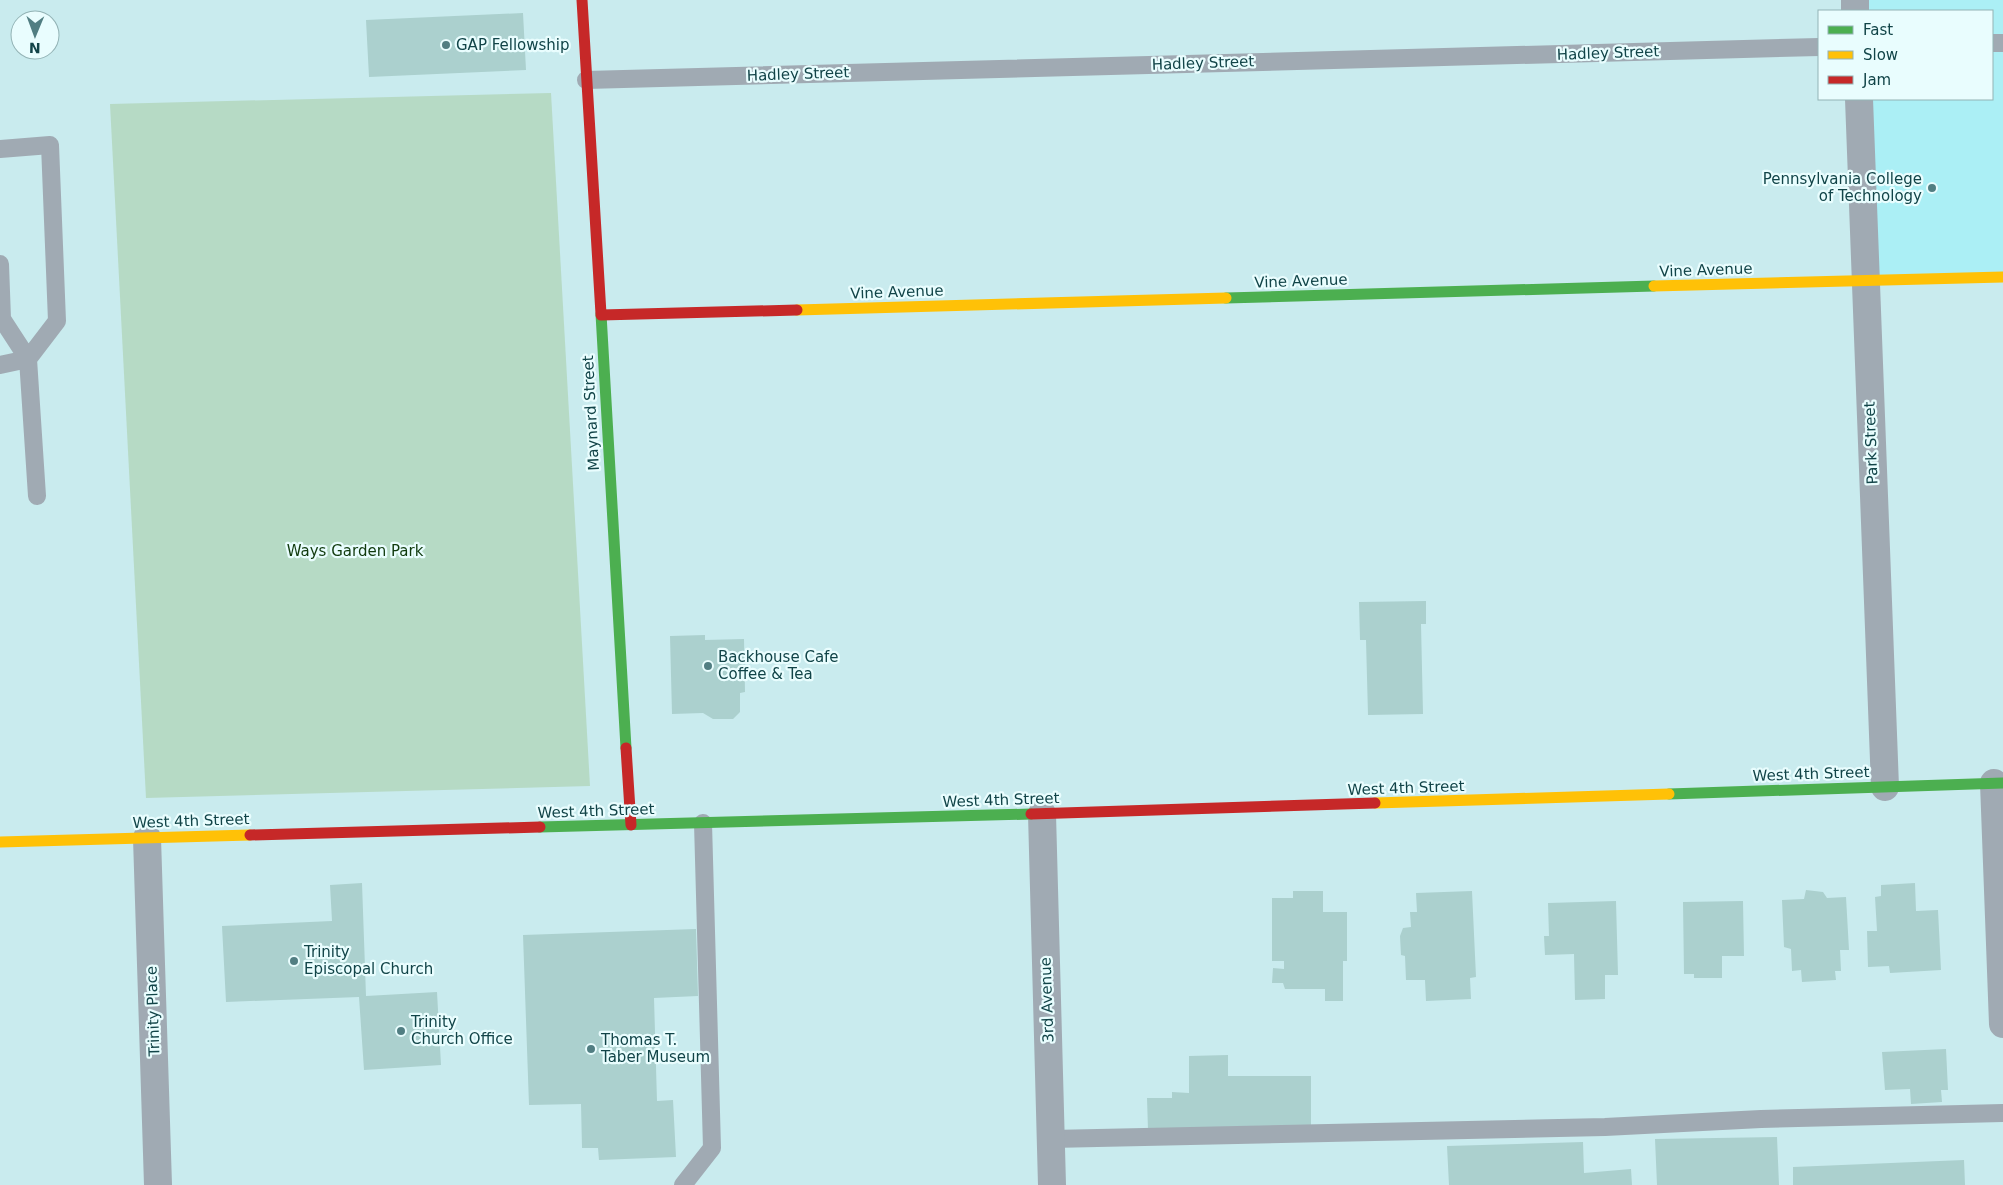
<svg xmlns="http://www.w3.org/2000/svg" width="2003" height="1185" font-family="'DejaVu Sans',sans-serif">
  <rect width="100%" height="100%" fill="#c9ebee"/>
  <path fill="#abeff5" d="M 1855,0 L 2003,0 L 2003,277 L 1865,281 L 1859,99 L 1992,99 L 1992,11 L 1855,11 Z"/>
  <path fill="#b6dac5" d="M 551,93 L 590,786 L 146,798 L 110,104 Z"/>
  <path fill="#abd0ce" d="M 523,13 L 526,70 L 369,77 L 366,20 Z
    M 1426,601 L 1426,624 L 1421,624 L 1423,714 L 1368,715 L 1366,640 L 1360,640 L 1359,602 Z
    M 705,635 L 705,640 L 744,639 L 745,692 L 740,693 L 740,712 L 733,719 L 713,719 L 703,713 L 672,714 L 670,636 Z
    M 362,883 L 366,996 L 437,992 L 441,1065 L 364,1070 L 359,997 L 226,1002 L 222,926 L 332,921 L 330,885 Z
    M 1915,883 L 1916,911 L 1938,910 L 1941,970 L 1890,973 L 1889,966 L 1868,967 L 1867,931 L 1877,931 L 1875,897 L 1881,896 L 1881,885 Z
    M 1806,890 L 1823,892 L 1827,898 L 1846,897 L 1849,950 L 1840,950 L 1841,971 L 1835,971 L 1836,980 L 1802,982 L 1801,970 L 1792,971 L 1791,949 L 1784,947 L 1782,900 L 1804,899 Z
    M 1293,891 L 1323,891 L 1323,912 L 1347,912 L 1347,961 L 1343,961 L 1343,1001 L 1325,1001 L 1325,989 L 1285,989 L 1283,983 L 1272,983 L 1273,968 L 1284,969 L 1284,961 L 1272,961 L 1272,898 L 1293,898 Z
    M 1472,891 L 1476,977 L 1470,978 L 1471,999 L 1426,1001 L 1425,980 L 1406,980 L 1405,956 L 1401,955 L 1400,936 L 1403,928 L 1411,927 L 1410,912 L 1417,912 L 1416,893 Z
    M 1616,901 L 1618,975 L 1605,975 L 1605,999 L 1575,1000 L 1574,954 L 1545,955 L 1544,936 L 1549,936 L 1548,903 Z
    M 1743,901 L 1744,956 L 1722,956 L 1722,978 L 1694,978 L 1694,974 L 1684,974 L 1683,902 Z
    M 696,929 L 698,996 L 654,998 L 657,1101 L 673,1100 L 676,1157 L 599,1160 L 598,1148 L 582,1148 L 581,1104 L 529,1105 L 523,935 Z
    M 1946,1049 L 1948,1090 L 1941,1090 L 1942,1102 L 1911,1104 L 1910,1089 L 1885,1090 L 1882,1052 Z
    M 1228,1055 L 1228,1076 L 1311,1076 L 1311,1129 L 1148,1130 L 1147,1098 L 1172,1098 L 1172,1092 L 1189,1093 L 1189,1056 Z
    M 1777,1137 L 1779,1185 L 1657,1185 L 1655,1139 Z
    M 1583,1142 L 1584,1173 L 1631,1169 L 1632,1185 L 1449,1185 L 1447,1146 Z
    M 1964,1160 L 1965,1185 L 1793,1185 L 1793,1167 Z"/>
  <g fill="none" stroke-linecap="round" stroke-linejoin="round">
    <path stroke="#a0aab3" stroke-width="18" d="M 1992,43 L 2003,43
      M 586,80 L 1819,47
      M 0,149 L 50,145 L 57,321 L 28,359 L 2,319 L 0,264
      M 0,365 L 28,359 L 37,496
      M 1051,1139 L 1605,1127 L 1761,1119 L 2003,1113
      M 683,1185 L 712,1148 L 703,823"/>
    <path stroke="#a0aab3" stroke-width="28" d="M 1855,0 L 1855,11
      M 1859,99 L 1885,787
      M 1994,783 L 2003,1024
      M 1042,814 L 1052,1185
      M 147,838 L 158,1185"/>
    <path stroke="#4caf50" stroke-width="11" d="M 1226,298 L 1654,286
      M 601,314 L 626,748
      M 1669,794 L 2003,783
      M 540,827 L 1031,814"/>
    <path stroke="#ffc107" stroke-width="11" d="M 1654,286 L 2003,277
      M 797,310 L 1226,298
      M 1375,803 L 1669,794
      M 0,842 L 250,835"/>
    <path stroke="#c62828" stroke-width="11" d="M 582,0 L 601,314
      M 601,315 L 797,310
      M 626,748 L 631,825
      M 1031,814 L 1375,803
      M 250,835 L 540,827"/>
  </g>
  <g fill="#517e82" stroke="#e9fdfe" stroke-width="2">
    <circle cx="446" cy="45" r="5"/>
    <circle cx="1932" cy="188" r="5"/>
    <circle cx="708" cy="666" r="5"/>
    <circle cx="294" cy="961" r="5"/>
    <circle cx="401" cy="1031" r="5"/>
    <circle cx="591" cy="1049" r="5"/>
  </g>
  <g text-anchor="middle" stroke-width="4.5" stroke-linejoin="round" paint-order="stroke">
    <g font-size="15" fill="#114448" stroke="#e9fdfe" text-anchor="start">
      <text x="456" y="50">GAP Fellowship</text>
      <text x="1922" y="184" text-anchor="end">Pennsylvania College<tspan x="1922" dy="17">of Technology</tspan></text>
      <text x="718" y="662">Backhouse Cafe<tspan x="718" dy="17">Coffee &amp; Tea</tspan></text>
      <text x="304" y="957">Trinity<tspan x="304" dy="17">Episcopal Church</tspan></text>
      <text x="411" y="1027">Trinity<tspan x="411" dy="17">Church Office</tspan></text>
      <text x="601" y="1045">Thomas T.<tspan x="601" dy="17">Taber Museum</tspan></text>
    </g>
    <g font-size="15" fill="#114448" stroke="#e9fdfe">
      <text transform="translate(1608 53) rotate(-2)" y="5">Hadley Street</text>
      <text transform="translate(1203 63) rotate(-2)" y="5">Hadley Street</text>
      <text transform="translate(798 74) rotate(-2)" y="5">Hadley Street</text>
      <text transform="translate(1706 270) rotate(-2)" y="5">Vine Avenue</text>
      <text transform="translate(1301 281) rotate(-2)" y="5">Vine Avenue</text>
      <text transform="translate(897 292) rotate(-2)" y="5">Vine Avenue</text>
      <text transform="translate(591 413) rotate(-93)" y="5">Maynard Street</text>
      <text transform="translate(1871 443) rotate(-92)" y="5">Park Street</text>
      <text transform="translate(1811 774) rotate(-2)" y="5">West 4th Street</text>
      <text transform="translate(1406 788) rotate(-2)" y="5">West 4th Street</text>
      <text transform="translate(1001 800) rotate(-2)" y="5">West 4th Street</text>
      <text transform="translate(596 811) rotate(-2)" y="5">West 4th Street</text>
      <text transform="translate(191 821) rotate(-2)" y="5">West 4th Street</text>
      <text transform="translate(1047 1000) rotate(-92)" y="5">3rd Avenue</text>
      <text transform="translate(153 1011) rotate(-92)" y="5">Trinity Place</text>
    </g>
    <g font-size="15" fill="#103a0d" stroke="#e9fdfe">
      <text x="355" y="556">Ways Garden Park</text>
    </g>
  </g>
  <rect x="1818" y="10" width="175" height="90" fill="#e9fdfe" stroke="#93b3b5"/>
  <rect x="1828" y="26" width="25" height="8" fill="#4caf50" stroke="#93b3b5"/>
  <text x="1863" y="35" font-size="15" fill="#114448">Fast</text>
  <rect x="1828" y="51" width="25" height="8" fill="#ffc107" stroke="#93b3b5"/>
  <text x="1863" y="60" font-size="15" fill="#114448">Slow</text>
  <rect x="1828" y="76" width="25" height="8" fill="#c62828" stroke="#93b3b5"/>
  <text x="1863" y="85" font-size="15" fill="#114448">Jam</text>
  <g transform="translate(35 35) rotate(181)"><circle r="24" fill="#e9fdfe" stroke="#93b3b5"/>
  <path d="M0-4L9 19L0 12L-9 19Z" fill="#517e82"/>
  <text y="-8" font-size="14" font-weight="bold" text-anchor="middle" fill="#114448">N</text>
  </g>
</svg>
